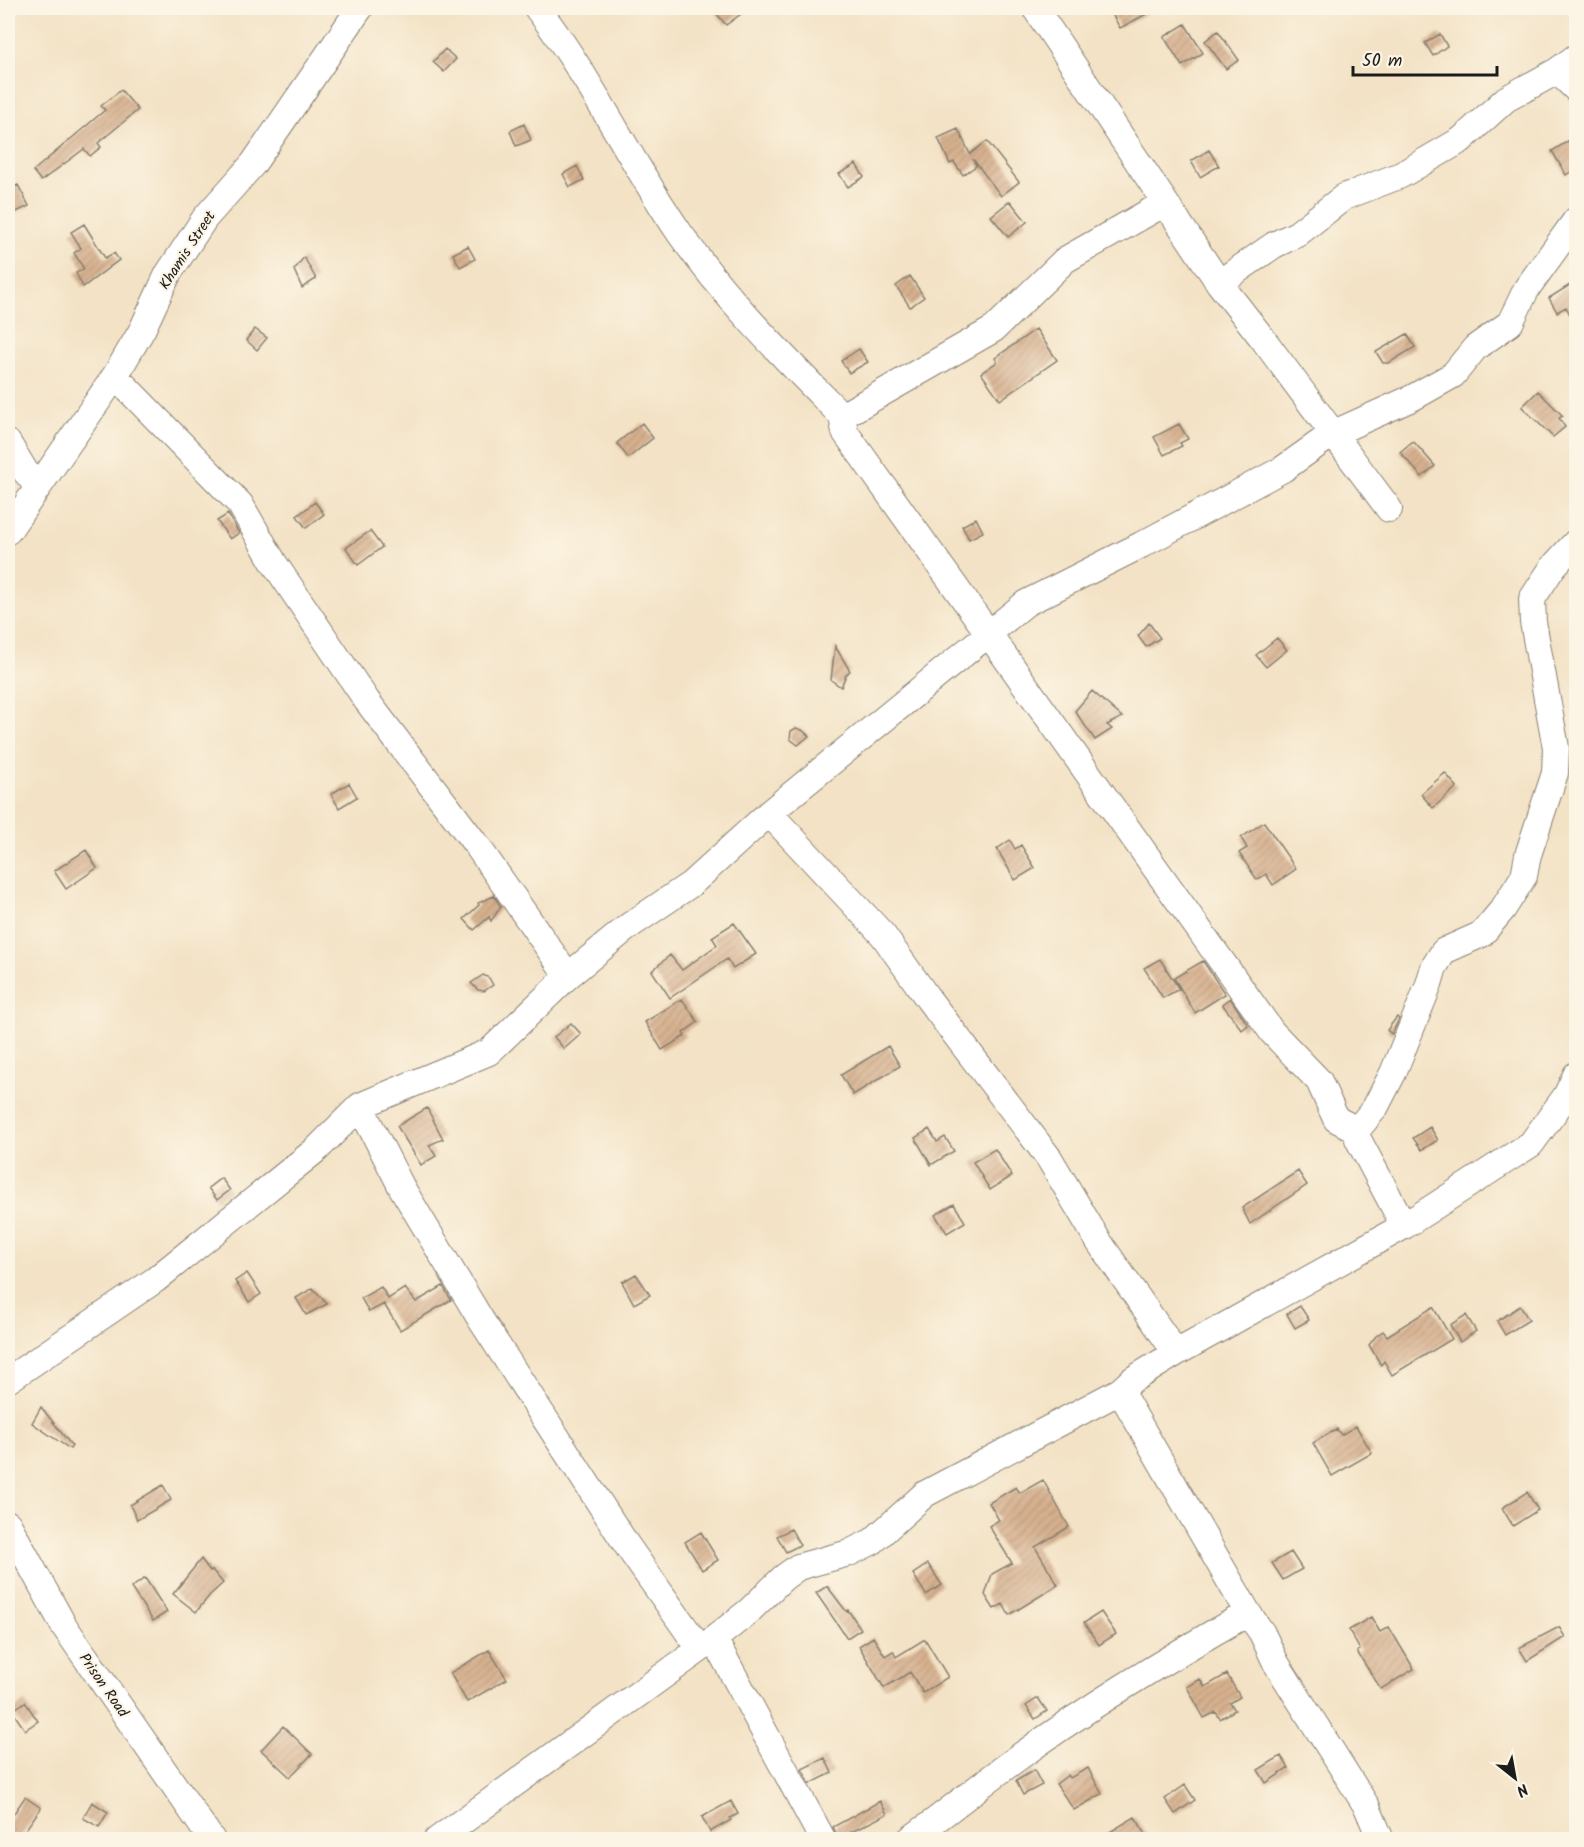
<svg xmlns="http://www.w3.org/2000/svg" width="1584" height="1847" font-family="Kalam,sans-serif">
  <defs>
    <pattern id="building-hatch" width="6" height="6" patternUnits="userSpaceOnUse" patternTransform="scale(1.5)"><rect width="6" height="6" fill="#d7b18f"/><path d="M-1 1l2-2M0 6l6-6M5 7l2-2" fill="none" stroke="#b8987b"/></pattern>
  </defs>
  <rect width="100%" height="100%" fill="#fcf5e5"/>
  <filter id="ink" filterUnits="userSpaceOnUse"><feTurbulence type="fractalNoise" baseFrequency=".0167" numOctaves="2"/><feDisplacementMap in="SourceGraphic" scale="12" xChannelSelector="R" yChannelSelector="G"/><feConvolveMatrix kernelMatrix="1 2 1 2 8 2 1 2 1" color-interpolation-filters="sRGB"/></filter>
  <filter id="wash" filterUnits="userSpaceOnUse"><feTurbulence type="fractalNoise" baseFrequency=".008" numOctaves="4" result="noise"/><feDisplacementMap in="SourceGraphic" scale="24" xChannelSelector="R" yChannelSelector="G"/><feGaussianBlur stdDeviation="1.35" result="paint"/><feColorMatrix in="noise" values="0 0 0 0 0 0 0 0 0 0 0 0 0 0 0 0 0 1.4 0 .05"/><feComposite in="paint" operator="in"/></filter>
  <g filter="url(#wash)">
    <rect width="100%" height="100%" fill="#f3e2c5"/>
    <g id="blocks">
      <path fill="url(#building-hatch)" d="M 712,8 L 749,8 L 726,25 Z
        M 1120,8 L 1158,8 L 1120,28 L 1111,12 Z
        M 1185,24 L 1203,53 L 1182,66 L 1164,37 Z
        M 1218,31 L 1239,60 L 1226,69 L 1205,41 Z
        M 1440,34 L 1447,46 L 1433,56 L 1425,43 Z
        M 445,49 L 456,59 L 444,72 L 433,62 Z
        M 121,90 L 138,110 L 98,143 L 101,147 L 90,156 L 84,149 L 41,181 L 33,171 L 105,110 L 101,106 Z
        M 524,124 L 531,140 L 516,146 L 510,131 Z
        M 958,129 L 970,154 L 987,141 L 1019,182 L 1001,196 L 973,159 L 976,166 L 963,175 L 954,162 L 950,164 L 938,138 Z
        M 1576,136 L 1576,168 L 1566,175 L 1552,151 Z
        M 1209,150 L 1219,166 L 1200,177 L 1191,161 Z
        M 856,164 L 864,177 L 848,187 L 839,174 Z
        M 577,166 L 584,180 L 570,187 L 563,174 Z
        M 18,185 L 29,206 L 8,216 L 8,190 Z
        M 1010,201 L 1027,222 L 1008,237 L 991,216 Z
        M 84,224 L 105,258 L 114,253 L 119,260 L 83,287 L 76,273 L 84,269 L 74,253 L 81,248 L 71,232 Z
        M 468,246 L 475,259 L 460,267 L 453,254 Z
        M 304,257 L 316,279 L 302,288 L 294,270 Z
        M 910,276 L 924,297 L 910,307 L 896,286 Z
        M 1576,281 L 1576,325 L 1566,307 L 1557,312 L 1549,298 Z
        M 255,329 L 267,338 L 257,350 L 246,340 Z
        M 1036,329 L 1057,360 L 1000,400 L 981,373 L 997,362 L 995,358 Z
        M 1407,334 L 1415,347 L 1389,363 L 1383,363 L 1376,352 Z
        M 859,349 L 868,362 L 849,373 L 841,361 Z
        M 1538,391 L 1563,416 L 1559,418 L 1565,427 L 1553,437 L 1522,407 Z
        M 642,423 L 653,438 L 628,458 L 617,443 Z
        M 1179,424 L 1188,439 L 1180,443 L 1182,446 L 1164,455 L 1154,437 Z
        M 1413,441 L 1435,466 L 1422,477 L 1400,452 Z
        M 315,502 L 324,514 L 306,528 L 297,516 Z
        M 228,514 L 239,533 L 230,539 L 217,521 Z
        M 976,518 L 983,532 L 969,539 L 962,526 Z
        M 370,531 L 382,547 L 358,565 L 346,548 Z
        M 1149,623 L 1160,638 L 1146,647 L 1138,636 Z
        M 1277,638 L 1287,650 L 1266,667 L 1256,655 Z
        M 835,646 L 850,671 L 846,675 L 841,687 L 831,680 Z
        M 1092,691 L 1122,717 L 1107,725 L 1112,729 L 1095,740 L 1075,711 Z
        M 796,728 L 802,730 L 809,736 L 798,745 L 790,739 L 791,731 Z
        M 1445,773 L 1457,787 L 1433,808 L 1421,794 Z
        M 349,783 L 357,797 L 339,808 L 331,794 Z
        M 1264,822 L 1296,869 L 1273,885 L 1266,874 L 1257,880 L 1239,853 L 1247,848 L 1241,838 Z
        M 1010,840 L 1015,849 L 1021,845 L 1035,868 L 1015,880 L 997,849 Z
        M 86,850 L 97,868 L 66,889 L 54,871 Z
        M 494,896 L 501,907 L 491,921 L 489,917 L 474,930 L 464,919 L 479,905 L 478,903 Z
        M 734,923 L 756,954 L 733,969 L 727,959 L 670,998 L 652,971 L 670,955 L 682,970 L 717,945 L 712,937 Z
        M 1160,959 L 1179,989 L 1163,998 L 1144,968 Z
        M 1203,961 L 1225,994 L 1195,1013 L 1174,978 Z
        M 483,975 L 489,978 L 493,985 L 484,991 L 478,990 L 471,983 Z
        M 1230,998 L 1248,1025 L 1242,1030 L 1222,1004 Z
        M 682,999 L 698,1022 L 683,1033 L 685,1036 L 662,1050 L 645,1022 Z
        M 1397,1017 L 1399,1019 L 1392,1034 L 1387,1030 Z
        M 571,1023 L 581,1034 L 564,1049 L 554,1037 Z
        M 888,1046 L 900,1066 L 853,1095 L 841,1075 Z
        M 427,1108 L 443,1139 L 429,1145 L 436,1156 L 421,1165 L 397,1126 Z
        M 1430,1127 L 1438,1140 L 1422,1150 L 1413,1138 Z
        M 929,1129 L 937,1142 L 945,1137 L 954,1151 L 931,1165 L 915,1138 Z
        M 995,1149 L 1012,1176 L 990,1190 L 973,1162 Z
        M 1298,1171 L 1307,1185 L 1250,1224 L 1242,1208 Z
        M 221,1178 L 230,1190 L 217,1200 L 208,1188 Z
        M 954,1204 L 965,1222 L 947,1233 L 935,1215 Z
        M 247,1273 L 261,1294 L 249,1302 L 235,1281 Z
        M 636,1274 L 650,1295 L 634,1304 L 622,1282 Z
        M 443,1286 L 451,1300 L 400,1330 L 384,1304 L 369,1312 L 361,1298 L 381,1287 L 388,1299 L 405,1288 L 416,1302 Z
        M 313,1288 L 327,1304 L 306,1315 L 296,1298 Z
        M 1300,1306 L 1309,1320 L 1295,1328 L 1287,1314 Z
        M 1520,1306 L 1529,1320 L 1505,1335 L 1497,1321 Z
        M 1433,1307 L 1452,1339 L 1392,1375 L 1384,1361 L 1381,1365 L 1369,1345 L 1376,1336 L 1383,1331 L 1387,1336 Z
        M 1466,1315 L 1476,1331 L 1460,1342 L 1450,1325 Z
        M 41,1407 L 72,1446 L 70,1449 L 32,1423 Z
        M 1356,1426 L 1372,1453 L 1332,1476 L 1313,1443 L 1337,1429 L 1341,1435 Z
        M 1043,1480 L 1069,1527 L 1035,1547 L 1058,1585 L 1009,1615 L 1003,1604 L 994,1609 L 985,1595 L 992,1574 L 1012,1563 L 989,1526 L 999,1520 L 989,1503 L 1016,1487 L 1020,1493 Z
        M 163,1485 L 171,1500 L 137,1520 L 130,1505 Z
        M 1527,1492 L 1538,1510 L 1513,1526 L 1502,1508 Z
        M 791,1529 L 800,1545 L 786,1552 L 777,1536 Z
        M 701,1532 L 718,1560 L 702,1570 L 685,1542 Z
        M 1291,1552 L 1302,1569 L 1283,1580 L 1272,1563 Z
        M 201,1559 L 210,1571 L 212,1570 L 223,1583 L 210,1595 L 196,1612 L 173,1594 Z
        M 928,1564 L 942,1585 L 926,1595 L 913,1574 Z
        M 145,1578 L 167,1612 L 153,1621 L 131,1588 Z
        M 827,1586 L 846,1611 L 848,1610 L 861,1629 L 847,1638 L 816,1593 Z
        M 1101,1612 L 1116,1634 L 1099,1645 L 1084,1623 Z
        M 1371,1617 L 1380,1632 L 1389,1627 L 1414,1669 L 1381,1689 L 1357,1652 L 1360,1650 L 1349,1630 Z
        M 1559,1627 L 1565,1637 L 1527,1661 L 1519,1648 Z
        M 873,1637 L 885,1656 L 893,1651 L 896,1657 L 925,1639 L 948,1677 L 923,1693 L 910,1672 L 884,1688 L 859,1646 Z
        M 489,1650 L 507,1679 L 467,1702 L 450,1673 Z
        M 1227,1674 L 1240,1697 L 1230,1703 L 1235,1710 L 1220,1719 L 1216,1712 L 1204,1718 L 1187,1687 L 1200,1679 L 1205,1687 Z
        M 1038,1698 L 1047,1711 L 1035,1719 L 1026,1706 Z
        M 25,1702 L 38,1721 L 25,1730 L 12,1711 Z
        M 283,1726 L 312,1754 L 290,1777 L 261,1750 Z
        M 1281,1756 L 1289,1768 L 1266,1783 L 1258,1770 Z
        M 825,1758 L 832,1773 L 810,1784 L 802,1769 Z
        M 1088,1768 L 1102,1794 L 1074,1810 L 1056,1784 L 1068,1775 L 1070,1778 Z
        M 1034,1770 L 1042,1785 L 1023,1795 L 1016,1781 Z
        M 1185,1785 L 1195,1800 L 1175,1814 L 1165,1799 Z
        M 25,1797 L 41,1808 L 19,1839 L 8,1832 L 8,1822 Z
        M 731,1801 L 738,1814 L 730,1818 L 731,1820 L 710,1832 L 702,1817 Z
        M 880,1801 L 887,1814 L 838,1839 L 833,1827 Z
        M 92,1802 L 108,1812 L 99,1827 L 83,1818 Z
        M 1135,1817 L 1149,1839 L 1098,1839 Z"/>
    </g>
  </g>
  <g filter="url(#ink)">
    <use href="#blocks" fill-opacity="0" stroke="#887f70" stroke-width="1.5"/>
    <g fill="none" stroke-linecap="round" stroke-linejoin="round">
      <defs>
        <path id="minor" d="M 537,8 C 592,79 630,162 681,235 C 728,302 785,358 842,416 L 845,432 L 1272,1032 L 1319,1081 L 1336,1119 L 1357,1130 L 1358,1139 L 1404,1226
          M 1035,8 L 1219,283 L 1263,339 L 1389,509
          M 1557,71 L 1576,89
          M 1219,283 L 1274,245 L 1297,234 L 1344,197 L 1401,175 L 1461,140 L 1506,99 L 1557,71 L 1576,57
          M 115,376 L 240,504 L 274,563 L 367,701 L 478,847 L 568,976
          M 842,416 L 994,329 L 1065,260 L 1165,203
          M 8,443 L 25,471 L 38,487
          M 8,531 L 115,376 L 142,330 L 168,274 L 205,218 L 253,164 L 360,8
          M 769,813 L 883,935 L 929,1000 L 1049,1158 L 1099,1242 L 1176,1353
          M 360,1106 L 402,1188 L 481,1320 L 628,1547 L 700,1649
          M 1357,1130 L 1375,1108 L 1393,1073 L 1428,987 L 1434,967 L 1444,951 L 1482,934 L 1503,909 L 1524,876 L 1528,855 L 1555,773 L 1556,748 L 1533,622 L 1532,599 L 1553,567 L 1576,542
          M 8,1380 L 155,1280 L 317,1149 L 360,1106 L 489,1052 L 568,976 L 629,926 L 691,884 L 769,813 L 1026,603 L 1141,545 L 1283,469 L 1332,434 L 1412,398 L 1453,375 L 1475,348 L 1510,323 L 1527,288 L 1576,220
          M 1120,1391 L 1248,1613 L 1262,1633 L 1276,1663 L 1367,1807 L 1381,1840
          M 8,1524 L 64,1626 L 212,1840
          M 714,1639 L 823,1840
          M 437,1840 L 714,1639 L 748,1612 L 783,1578 L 798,1567 L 849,1553 L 873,1541 L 925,1494 L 1120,1391 L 1132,1380 L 1176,1353 L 1404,1226 L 1531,1144 L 1566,1096 L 1576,1075
          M 909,1840 C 945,1814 979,1786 1015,1760 C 1089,1706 1168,1658 1248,1613"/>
      </defs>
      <use href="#minor" stroke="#887f70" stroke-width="28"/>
      <use href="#minor" stroke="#fff" stroke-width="26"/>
    </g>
  </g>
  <g text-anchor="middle" stroke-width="4.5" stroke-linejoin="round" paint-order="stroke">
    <g font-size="15" fill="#1c1c1c" stroke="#fcf5e5">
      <text transform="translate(187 250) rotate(-57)" y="5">Khamis Street</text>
      <text transform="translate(104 1685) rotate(55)" y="5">Prison Road</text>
    </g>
  </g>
  <rect width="1584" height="1847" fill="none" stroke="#fcf5e5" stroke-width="30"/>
  <g transform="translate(1515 1778) rotate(149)" stroke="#fcf5e5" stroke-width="4.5" paint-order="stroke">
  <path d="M0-4.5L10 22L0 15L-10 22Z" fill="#1c1c1c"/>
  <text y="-9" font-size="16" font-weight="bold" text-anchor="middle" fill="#1c1c1c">N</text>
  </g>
  <path d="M1353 66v9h144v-9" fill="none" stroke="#1c1c1c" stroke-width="3"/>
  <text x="1362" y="66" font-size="18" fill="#1c1c1c" stroke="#fcf5e5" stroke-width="4.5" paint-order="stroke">50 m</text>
</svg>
